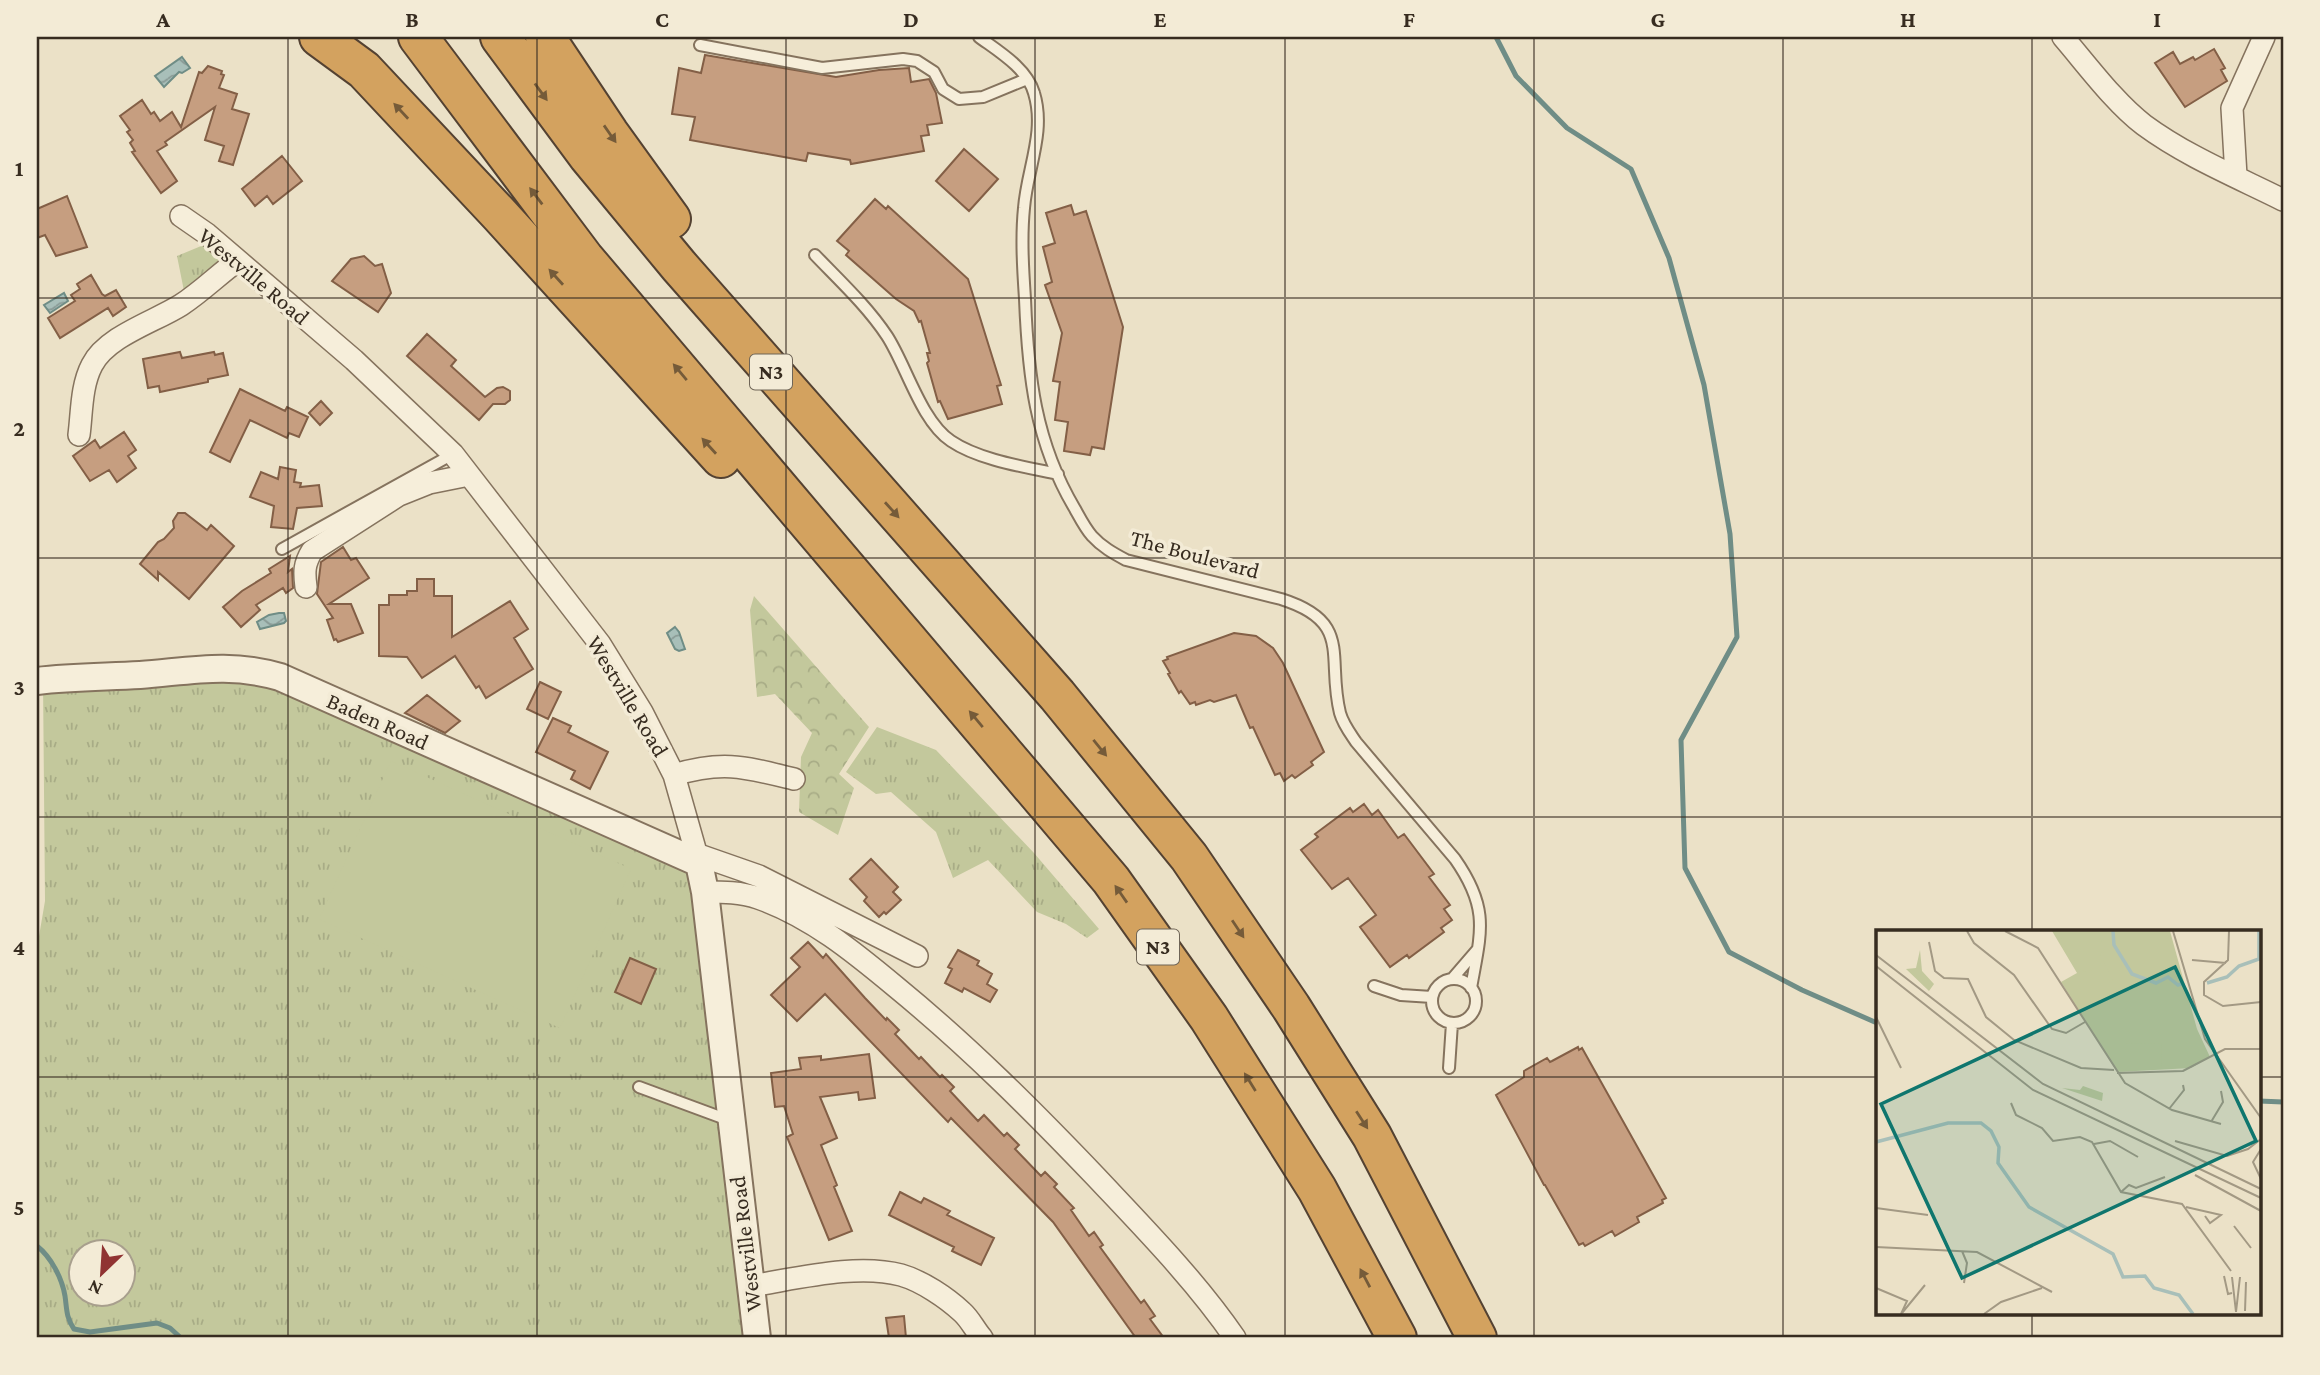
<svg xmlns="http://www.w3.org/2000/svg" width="2320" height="1375" font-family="'Crimson Pro',serif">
  <defs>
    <pattern id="grass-tufts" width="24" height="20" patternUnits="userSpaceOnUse" patternTransform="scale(1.75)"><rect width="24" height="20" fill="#c3c89c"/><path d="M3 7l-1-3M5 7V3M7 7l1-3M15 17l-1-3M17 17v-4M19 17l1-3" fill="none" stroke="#a8ac86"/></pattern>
    <pattern id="forest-crowns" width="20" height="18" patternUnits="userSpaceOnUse" patternTransform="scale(1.75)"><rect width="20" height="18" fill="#c3c89c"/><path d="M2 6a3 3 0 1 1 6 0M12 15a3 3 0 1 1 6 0" fill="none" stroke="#a8ac86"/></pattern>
    <pattern id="water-waves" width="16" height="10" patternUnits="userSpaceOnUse" patternTransform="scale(1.75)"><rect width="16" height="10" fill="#a8bfb9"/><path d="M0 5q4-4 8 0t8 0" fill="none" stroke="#8a9b96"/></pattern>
  </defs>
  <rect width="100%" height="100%" fill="#ebe1c7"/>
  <path fill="url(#grass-tufts)" fill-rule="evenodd" d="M 206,244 L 223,261 L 184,291 L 177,256 Z
    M 233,670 L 697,866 L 752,1338 L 37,1338 L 37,948 L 45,901 L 43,681 ZM 80,1252 L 122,1252 L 122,1294 L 80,1294 Z
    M 877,727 L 936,750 L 1034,853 L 1099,929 L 1087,938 L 1066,924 L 1037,912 L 988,860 L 953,878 L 936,832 L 891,792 L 876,794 L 846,772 Z"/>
  <path fill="url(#forest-crowns)" d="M 754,596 L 869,727 L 839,774 L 854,788 L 838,835 L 799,812 L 801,757 L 812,733 L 775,694 L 757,697 L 750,610 Z"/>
  <path fill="#c3c89c" d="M 391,761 L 631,869 L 560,1028 L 319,919 Z"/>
  <path fill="url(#water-waves)" stroke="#6f8d86" stroke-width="2" d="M 182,57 L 190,68 L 182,73 L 179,72 L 164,87 L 155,76 Z
    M 64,293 L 68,301 L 50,313 L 44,305 Z
    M 279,613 L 284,613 L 286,621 L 284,623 L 260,629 L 257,622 L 269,615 Z
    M 675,627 L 679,632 L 685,649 L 679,651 L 675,649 L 667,633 Z"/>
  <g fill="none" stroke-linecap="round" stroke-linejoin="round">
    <path stroke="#6f8d86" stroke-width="5" d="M 1496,37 L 1516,76 L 1567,128 L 1631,169 L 1669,258 L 1704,385 L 1730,534 L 1737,637 L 1681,740 L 1685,868 L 1729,952 L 1802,990 L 1877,1023
      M 2259,1101 L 2283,1102
      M 37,1246 C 51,1257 62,1278 65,1296 C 67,1310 66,1317 74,1329 L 90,1332 L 157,1323 L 170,1328 L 181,1338"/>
  </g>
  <path fill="#c69e80" stroke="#835f46" stroke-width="2" d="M 2214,49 L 2225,68 L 2221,70 L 2227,81 L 2185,107 L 2155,63 L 2173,52 L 2180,64 L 2193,57 L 2195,60 Z
    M 705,55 L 836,77 L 879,70 L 909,68 L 911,82 L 929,79 L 936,93 L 942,123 L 927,125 L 929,135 L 921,136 L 924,151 L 851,164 L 850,160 L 808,153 L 806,161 L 690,140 L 695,117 L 672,114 L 679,68 L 701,73 Z
    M 208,66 L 222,71 L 221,74 L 224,75 L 219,88 L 237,94 L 232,109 L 249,114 L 233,165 L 219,161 L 224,146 L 205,140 L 215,107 L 165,142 L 167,145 L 157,151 L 177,181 L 161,193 L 132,152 L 135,151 L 130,143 L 133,140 L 127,132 L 130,130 L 120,116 L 142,100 L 151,114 L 154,112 L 160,121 L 172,112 L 181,127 L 199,72 L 202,73 Z
    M 964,149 L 998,179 L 969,211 L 936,181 Z
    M 282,156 L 302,181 L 273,204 L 267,196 L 255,206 L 242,189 Z
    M 67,196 L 87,247 L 56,256 L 45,235 L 37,238 L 37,209 Z
    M 875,199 L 886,209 L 888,206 L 968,279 L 1001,385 L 997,386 L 1002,404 L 948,419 L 940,401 L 938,402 L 927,363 L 929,361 L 927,353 L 930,353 L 921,321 L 919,322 L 914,311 L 896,299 L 846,255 L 849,251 L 837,241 Z
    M 1071,205 L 1074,215 L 1086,211 L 1123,327 L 1104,449 L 1092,447 L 1090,455 L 1064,451 L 1068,422 L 1055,420 L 1060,382 L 1053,381 L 1062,333 L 1045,285 L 1052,282 L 1043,247 L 1055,243 L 1046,213 Z
    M 364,256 L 375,266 L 382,264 L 391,293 L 378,312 L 332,281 L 351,259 Z
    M 91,275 L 102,294 L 105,296 L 116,290 L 126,307 L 113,316 L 108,308 L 60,338 L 48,318 L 75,301 L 71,295 L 80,289 L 77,284 Z
    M 427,334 L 456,360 L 451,366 L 485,397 L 497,388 L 503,387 L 510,391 L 510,400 L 505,404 L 493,404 L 479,420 L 407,356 Z
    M 180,352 L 182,358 L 214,352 L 215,355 L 223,353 L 228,375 L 208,379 L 208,382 L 160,392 L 159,386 L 148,388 L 143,359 Z
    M 240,389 L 285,411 L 287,407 L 308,417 L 299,437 L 289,433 L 287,438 L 250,420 L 230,462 L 210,452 Z
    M 321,401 L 332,413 L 320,425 L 309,413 Z
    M 124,432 L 136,450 L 128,456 L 136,468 L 117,482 L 109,470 L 90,481 L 73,456 L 95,440 L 100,448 Z
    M 280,467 L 296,470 L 294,482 L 301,483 L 300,487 L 319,485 L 322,506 L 297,508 L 293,529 L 271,527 L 274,506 L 250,497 L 261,472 L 278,479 Z
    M 178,513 L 185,513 L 207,530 L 211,525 L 234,546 L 189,599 L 158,572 L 158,580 L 140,564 L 158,542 L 164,539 L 174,528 L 173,521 Z
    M 343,547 L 351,560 L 356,558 L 369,578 L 329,604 L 351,604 L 363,633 L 338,642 L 336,639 L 334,640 L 327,620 L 333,618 L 317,594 L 321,562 Z
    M 290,556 L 288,572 L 292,569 L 293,588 L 286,593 L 283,588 L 256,605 L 260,610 L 241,627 L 223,607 L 242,591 L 271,573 L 269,569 Z
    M 417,579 L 434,579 L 434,596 L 452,596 L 452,637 L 510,601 L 528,629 L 514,638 L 533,669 L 486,698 L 479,686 L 476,688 L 455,656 L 422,678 L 407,657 L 379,656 L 379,605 L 389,605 L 389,595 L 407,595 L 407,591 L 417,591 Z
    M 1234,633 L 1256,636 L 1273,648 L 1283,663 L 1324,752 L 1311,762 L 1313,765 L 1295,778 L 1292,775 L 1284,781 L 1280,773 L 1275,775 L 1253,727 L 1250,728 L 1236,695 L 1214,702 L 1210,700 L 1196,705 L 1195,702 L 1190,704 L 1181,691 L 1179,693 L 1168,674 L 1170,673 L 1163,661 L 1168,659 L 1167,657 Z
    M 540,682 L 561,692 L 548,719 L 527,709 Z
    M 427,695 L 460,721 L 445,733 L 405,713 Z
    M 553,718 L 571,726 L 568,732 L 608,752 L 590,789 L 571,779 L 575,771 L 536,752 Z
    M 1364,804 L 1372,815 L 1378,810 L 1398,838 L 1404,834 L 1434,874 L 1429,877 L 1450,905 L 1444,909 L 1452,920 L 1441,928 L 1444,932 L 1409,958 L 1407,955 L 1390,967 L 1360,927 L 1376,915 L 1364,899 L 1348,878 L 1332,889 L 1301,850 L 1318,837 L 1315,834 L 1350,808 L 1353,812 Z
    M 871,859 L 898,887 L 893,892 L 901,900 L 886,914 L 884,912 L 879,917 L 864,901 L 867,897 L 850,879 Z
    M 808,942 L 823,958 L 826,954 L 865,998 L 886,1020 L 887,1018 L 899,1030 L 895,1034 L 919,1059 L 921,1057 L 940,1077 L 942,1075 L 954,1087 L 950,1091 L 978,1121 L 984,1115 L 1004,1136 L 1007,1133 L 1019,1145 L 1015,1149 L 1041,1176 L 1045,1172 L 1057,1184 L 1054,1187 L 1074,1208 L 1071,1210 L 1089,1236 L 1094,1232 L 1103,1245 L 1100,1247 L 1124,1280 L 1141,1303 L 1144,1300 L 1155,1316 L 1150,1319 L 1164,1338 L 1136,1338 L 1053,1222 L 951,1118 L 948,1122 L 825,994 L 797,1021 L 771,995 L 800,967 L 791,958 Z
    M 958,950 L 979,961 L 977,965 L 992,974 L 987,984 L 997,990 L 990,1002 L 964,988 L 962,992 L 945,983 L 952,969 L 948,967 Z
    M 630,958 L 656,969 L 641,1004 L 615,992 Z
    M 1578,1047 L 1579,1050 L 1582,1048 L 1666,1198 L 1662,1200 L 1663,1203 L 1637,1217 L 1639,1222 L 1615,1236 L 1612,1231 L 1585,1246 L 1583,1243 L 1579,1245 L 1545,1185 L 1544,1185 L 1496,1095 L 1524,1077 L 1524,1071 L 1547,1058 L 1550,1062 L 1552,1061 Z
    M 869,1054 L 875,1098 L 859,1100 L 858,1092 L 820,1097 L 837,1138 L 821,1145 L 837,1185 L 834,1187 L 852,1231 L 829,1240 L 787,1137 L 793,1134 L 784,1106 L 775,1107 L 771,1073 L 801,1069 L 799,1058 L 821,1056 L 821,1060 Z
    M 900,1192 L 921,1203 L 924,1198 L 950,1211 L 947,1215 L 994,1238 L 981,1265 L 952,1251 L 954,1247 L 889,1215 Z
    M 904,1316 L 906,1338 L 889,1338 L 886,1318 Z"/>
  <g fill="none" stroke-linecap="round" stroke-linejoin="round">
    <defs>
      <path id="service" d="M 979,37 C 998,51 1027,68 1034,93 C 1046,132 1027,169 1024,208 C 1021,238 1023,269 1025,299 C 1028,375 1035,442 1075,509 C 1080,518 1085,528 1092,536 C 1102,547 1113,553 1126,560 L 1281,599 C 1354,622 1326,657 1340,713 C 1343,724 1350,733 1356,742 L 1455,859 C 1490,909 1481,932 1471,988
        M 700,45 L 822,68 L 903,59 L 917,61 L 934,72 L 943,89 L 959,99 L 983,97 L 1027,79
        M 815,255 C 840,281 867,306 887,336 C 906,365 921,421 951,441 C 979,460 1025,467 1058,474
        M 282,549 L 453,454
        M1432 1001a22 22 0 1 1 44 0a22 22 0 1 1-44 0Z
        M 1452,979 L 1477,950
        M 1374,986 L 1401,995 L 1432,997
        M 1449,1068 L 1452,1023
        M 639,1087 L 731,1121"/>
      <path id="minor" d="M 2063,37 C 2087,65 2115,103 2144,125 C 2186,156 2237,177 2283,200
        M 2236,176 L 2232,108 L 2264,37
        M 181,216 L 207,234 L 354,360 L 453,454 L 600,644 L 642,712 L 674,775 L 699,863
        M 79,435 C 82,412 81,386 92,365 C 107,336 154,322 181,305 C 201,292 218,275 237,261
        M 306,587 C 304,572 304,564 312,551 L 399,495 L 429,483 L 469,475
        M 674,775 C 723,760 745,767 794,779
        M 696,854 L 759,876 L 917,956
        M 705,892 C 723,892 741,892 758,898 C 810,916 854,952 896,987 C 968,1046 1032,1110 1096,1177 C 1143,1227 1196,1281 1235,1338
        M 750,1286 C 796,1279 856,1263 901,1275 C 922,1281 947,1298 962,1312 C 970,1319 975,1330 982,1338"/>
      <path id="tertiary" d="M 37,681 C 71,677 105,677 140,675 C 192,671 228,662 280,677 L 699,863 L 705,892 L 757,1338"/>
      <path id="motorway" d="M 319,37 L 364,70 L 500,215 L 721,458
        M 418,37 L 584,258 L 1111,880 L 1209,1018 L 1317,1189 L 1397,1338
        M 500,37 L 588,156 L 679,266 L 1057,695 L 1189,857 L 1291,1007 L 1372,1136 L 1477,1338
        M 545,37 L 609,133 L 671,219"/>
    </defs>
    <use href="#service" stroke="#85735e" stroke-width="14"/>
    <use href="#minor" stroke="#85735e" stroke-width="24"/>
    <use href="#tertiary" stroke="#85735e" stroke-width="30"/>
    <use href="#motorway" stroke="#544232" stroke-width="42"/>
    <use href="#service" stroke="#f6eeda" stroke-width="10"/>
    <use href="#minor" stroke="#f6eeda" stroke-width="21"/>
    <use href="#tertiary" stroke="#f6eeda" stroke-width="26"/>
    <use href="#motorway" stroke="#d3a25f" stroke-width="38"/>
  </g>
  <defs><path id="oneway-solid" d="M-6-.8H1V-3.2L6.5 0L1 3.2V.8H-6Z" transform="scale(1.75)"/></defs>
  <g fill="#755b39">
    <use href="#oneway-solid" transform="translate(541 92) rotate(54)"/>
    <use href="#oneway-solid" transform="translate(401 111) rotate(-133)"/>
    <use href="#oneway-solid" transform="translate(610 134) rotate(55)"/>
    <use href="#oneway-solid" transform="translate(536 196) rotate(-127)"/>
    <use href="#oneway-solid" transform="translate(556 277) rotate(-132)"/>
    <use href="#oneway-solid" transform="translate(680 372) rotate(-130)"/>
    <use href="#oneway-solid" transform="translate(709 446) rotate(-132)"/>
    <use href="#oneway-solid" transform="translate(892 510) rotate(48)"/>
    <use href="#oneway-solid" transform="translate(976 719) rotate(-130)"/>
    <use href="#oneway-solid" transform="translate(1100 748) rotate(51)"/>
    <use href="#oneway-solid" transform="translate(1121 894) rotate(-125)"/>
    <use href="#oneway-solid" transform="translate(1238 929) rotate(56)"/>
    <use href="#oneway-solid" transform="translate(1250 1082) rotate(-122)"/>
    <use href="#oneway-solid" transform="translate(1362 1120) rotate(57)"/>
    <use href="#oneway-solid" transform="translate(1365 1278) rotate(-118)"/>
  </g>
  <path fill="none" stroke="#372c20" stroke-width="2" stroke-opacity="0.55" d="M 288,37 L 288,1338M 537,37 L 537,1338M 786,37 L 786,1338M 1035,37 L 1035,1338M 1285,37 L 1285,1338M 1534,37 L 1534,1338M 1783,37 L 1783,1338M 2032,37 L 2032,932M 37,298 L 2283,298M 37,558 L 2283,558M 37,817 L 2283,817M 37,1077 L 1877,1077M 2259,1077 L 2283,1077M 2032,1314 L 2032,1338"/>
  <g text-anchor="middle" stroke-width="7" stroke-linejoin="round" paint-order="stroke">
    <g fill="#f3ebd6" stroke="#6f6557" stroke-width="2">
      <rect x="750" y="354.5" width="42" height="35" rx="5"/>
      <rect x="1137" y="929.5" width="42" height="35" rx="5"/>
    </g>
    <g font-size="21" font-weight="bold" fill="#372c20">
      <text x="771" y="379">N3</text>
      <text x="1158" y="954">N3</text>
    </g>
    <g font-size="23" fill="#372c20" stroke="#f3ebd6">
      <text transform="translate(254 276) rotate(40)" y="8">Westville Road</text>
      <text transform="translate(1195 554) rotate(15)" y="8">The Boulevard</text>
      <text transform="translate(628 696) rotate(59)" y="8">Westville Road</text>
      <text transform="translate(378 721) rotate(24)" y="8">Baden Road</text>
      <text transform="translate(745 1244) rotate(-97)" y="8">Westville Road</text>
    </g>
  </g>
  <g transform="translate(1876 930)">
    <rect width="385" height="385" fill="#ebe1c7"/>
    <path d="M 176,1 L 294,1 L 321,99 L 334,127 L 315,138 L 241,142 L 185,52 L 201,43 ZM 44,20 L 46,41 L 58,54 L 53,61 L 30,39 L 40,38 ZM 207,156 L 227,163 L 226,171 L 186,158 L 204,160 Z" fill="#c3c89c"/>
    <path d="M 181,1 L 222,1 L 229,21 L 224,24 L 237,51 L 232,54 L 217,40 L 211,43 L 203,38 ZM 285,113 L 286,138 L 249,138 L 249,114 Z" fill="#c3c89c"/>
    <path fill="none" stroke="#a8bfb9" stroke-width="3.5" d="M 237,1 L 238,15 L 256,44 L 280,53 L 292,47 L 302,55 L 308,53M 331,53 L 351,47 L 363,36 L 383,29 L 383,1M 0,212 L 72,193 L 105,193 L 115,201 L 123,217 L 122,233 L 153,277 L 237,324 L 247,347 L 269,346 L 278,358 L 303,365 L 317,384"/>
    <path fill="none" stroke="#a39984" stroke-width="2" d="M 91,1 L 98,13 L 138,45 L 176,99 L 190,103 L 209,92M 129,1 L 162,18 L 249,153 L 296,180 L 345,194M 297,1 L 329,109 L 385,188M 353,1 L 352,30 L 328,52 L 328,65 L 347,76 L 385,72M 53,12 L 59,41 L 68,48 L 92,49 L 110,87 L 138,110 L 205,138 L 238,140M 0,25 L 167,154 L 385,259M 316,30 L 350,33M 0,36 L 157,160 L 385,268M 0,87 L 25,138M 241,143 L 307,141 L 349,119 L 385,119M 135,173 L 140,185 L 166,198 L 177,211 L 204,207 L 216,212 L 245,262 L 306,274 L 355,341M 293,179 L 308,160 L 307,155M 335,192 L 347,172 L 345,161M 299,211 L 351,226 L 372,219 L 385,209M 218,214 L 234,211 L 262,227M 385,219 L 377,232 L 385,249M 319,245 L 385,281M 245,262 L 253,255 L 260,258 L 289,247M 310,277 L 345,285 L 334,293 L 329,286M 0,278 L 52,285M 358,296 L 375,318M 0,317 L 101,322 L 176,362M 86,321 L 91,333 L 88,353M 348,346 L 352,364 L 356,363M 356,347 L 360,382 L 364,347M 0,358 L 31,371 L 25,384M 369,381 L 370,352M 26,383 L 49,355M 108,384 L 125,372 L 166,358"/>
    <path fill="#0f766e" fill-opacity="0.15" stroke="#0f766e" stroke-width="3.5" d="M 299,37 L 380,211 L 86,348 L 5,174 Z"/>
    <rect width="385" height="385" fill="none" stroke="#372c20" stroke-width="3.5"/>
  </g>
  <rect width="2320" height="1375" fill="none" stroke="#f3ebd6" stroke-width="77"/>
  <g transform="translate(102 1273) rotate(205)"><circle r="33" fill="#f3ebd6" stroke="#a89f8d" stroke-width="2"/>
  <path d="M0-5L12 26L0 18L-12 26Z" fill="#903332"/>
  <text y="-10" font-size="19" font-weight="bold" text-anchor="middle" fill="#372c20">N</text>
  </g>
  <rect x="38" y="38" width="2244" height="1298" fill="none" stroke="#372c20" stroke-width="2.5"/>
  <g font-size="23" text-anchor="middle" font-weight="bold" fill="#372c20">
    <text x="163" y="27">A</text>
    <text x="412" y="27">B</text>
    <text x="662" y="27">C</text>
    <text x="911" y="27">D</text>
    <text x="1160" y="27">E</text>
    <text x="1409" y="27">F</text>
    <text x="1658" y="27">G</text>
    <text x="1908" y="27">H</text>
    <text x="2157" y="27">I</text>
    <text x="19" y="176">1</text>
    <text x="19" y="436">2</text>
    <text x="19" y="695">3</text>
    <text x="19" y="955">4</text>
    <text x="19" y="1215">5</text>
  </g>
</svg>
